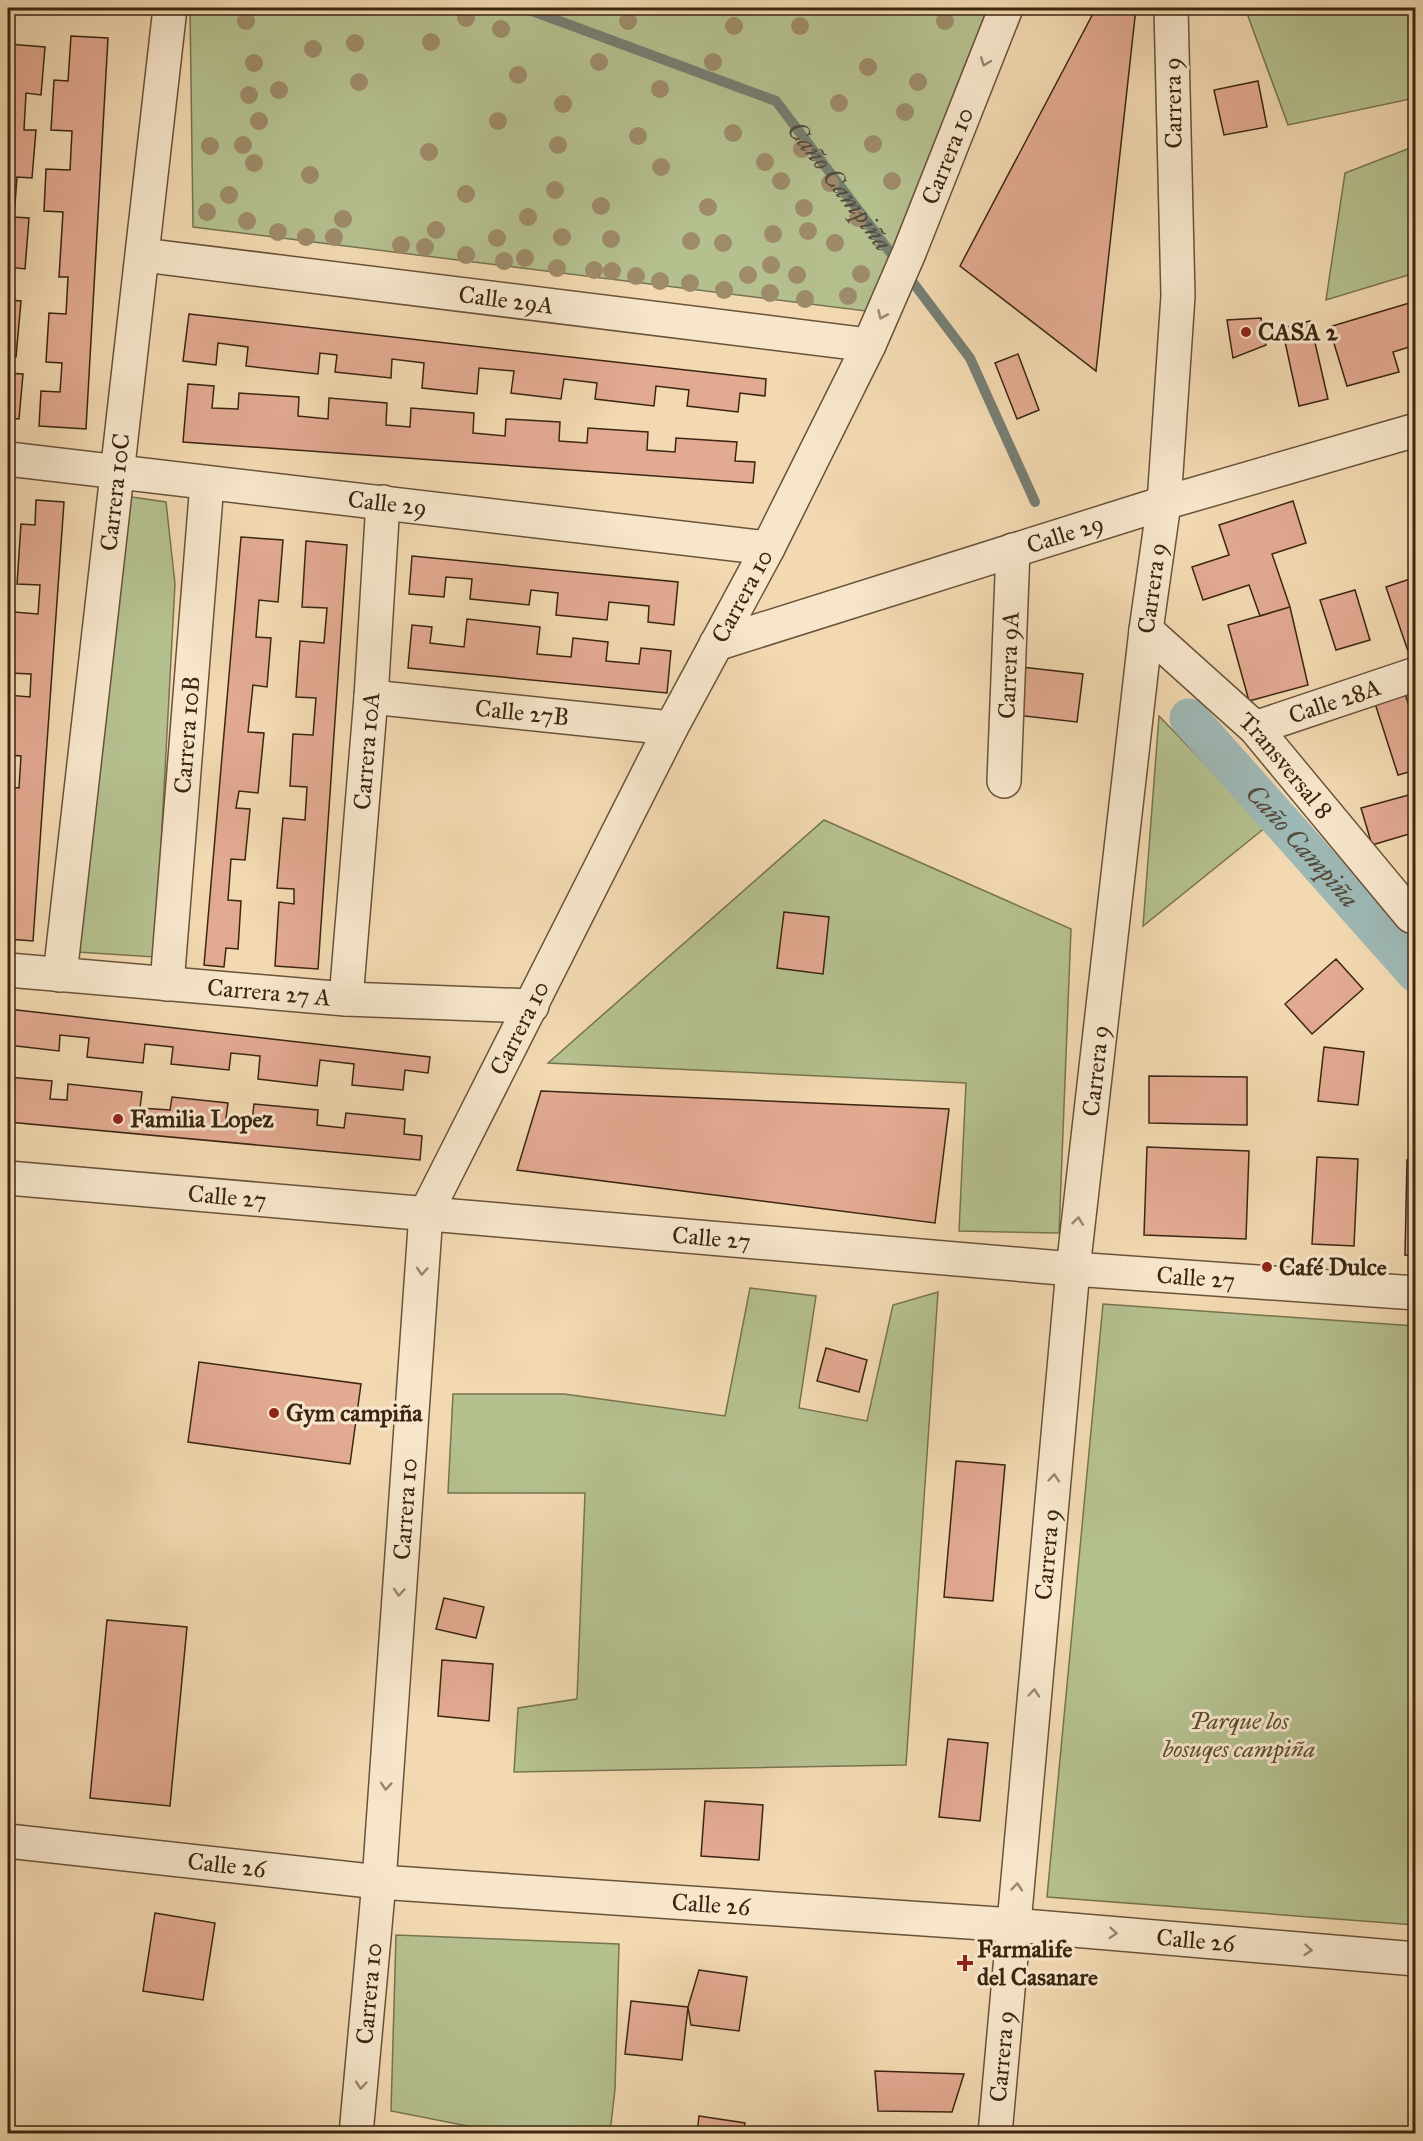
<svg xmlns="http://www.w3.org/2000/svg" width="1423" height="2141" font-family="'IM FELL Great Primer',serif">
  <rect width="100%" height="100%" fill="#f2d9b1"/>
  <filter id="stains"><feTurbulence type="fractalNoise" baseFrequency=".00333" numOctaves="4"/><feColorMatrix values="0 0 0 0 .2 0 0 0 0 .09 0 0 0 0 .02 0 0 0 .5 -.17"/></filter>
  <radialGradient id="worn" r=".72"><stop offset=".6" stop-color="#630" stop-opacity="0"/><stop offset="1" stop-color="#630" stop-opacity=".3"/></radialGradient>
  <path fill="#b5c08f" stroke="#787350" stroke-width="1.5" d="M 190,8 L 993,8 L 866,311 L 193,227 Z
    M 1245,8 L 1415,8 L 1415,98 L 1288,125 Z
    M 1415,146 L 1415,273 L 1326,300 L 1345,173 Z
    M 125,496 L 166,502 L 175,584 L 155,957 L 77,952 Z
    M 1159,716 L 1266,827 L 1143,926 Z
    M 824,820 L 1071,929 L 1059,1233 L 959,1231 L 966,1083 L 548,1063 Z
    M 750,1288 L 816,1296 L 799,1408 L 867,1421 L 893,1305 L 938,1292 L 906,1765 L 514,1772 L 518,1708 L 577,1699 L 585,1493 L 448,1493 L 453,1394 L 564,1394 L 725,1416 Z
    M 1103,1304 L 1415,1326 L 1415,1925 L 1047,1897 Z
    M 396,1935 L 619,1944 L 615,2089 L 610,2133 L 503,2133 L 391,2111 Z"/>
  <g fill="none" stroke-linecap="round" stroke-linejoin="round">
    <path stroke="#767e73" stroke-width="10" id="s1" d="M 524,8 L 776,101 L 970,358 L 1035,502"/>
    <path stroke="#9eb8b5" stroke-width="39" id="s2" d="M 1189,718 L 1416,973"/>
  </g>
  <path fill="#e3aa92" stroke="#3b2611" stroke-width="1.5" d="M 1096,8 L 1136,8 L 1096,371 L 960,266 Z
    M 71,36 L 108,38 L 86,429 L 39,426 L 41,391 L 60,392 L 62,363 L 46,362 L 49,313 L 66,314 L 68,277 L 59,277 L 63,212 L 44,211 L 46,169 L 70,170 L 72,131 L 51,130 L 54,80 L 68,81 Z
    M 8,44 L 45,47 L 41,95 L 26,93 L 24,130 L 36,130 L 32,178 L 17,177 L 14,217 L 29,218 L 25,269 L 10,267 L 8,293 Z
    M 1258,81 L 1267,127 L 1224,135 L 1214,90 Z
    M 8,300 L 21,301 L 16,357 L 8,356 Z
    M 1416,301 L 1416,345 L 1393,352 L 1399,372 L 1347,386 L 1329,327 Z
    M 189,314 L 766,379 L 765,396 L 740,393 L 738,412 L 687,406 L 689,390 L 656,386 L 654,406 L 595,399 L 597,383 L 564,379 L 561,399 L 511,393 L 514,371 L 479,368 L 477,394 L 422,388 L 424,363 L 392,359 L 391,378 L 335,372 L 337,355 L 320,353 L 318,374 L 246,366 L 248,347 L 218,343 L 216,365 L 183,361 Z
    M 1261,318 L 1266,345 L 1233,358 L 1227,320 Z
    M 1310,321 L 1328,399 L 1299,406 L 1282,328 Z
    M 1018,354 L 1039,410 L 1017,419 L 995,363 Z
    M 8,373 L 23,374 L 19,419 L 8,418 Z
    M 188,384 L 214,386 L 212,408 L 238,409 L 239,393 L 299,397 L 298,416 L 328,419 L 329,398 L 387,403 L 386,425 L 410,427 L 411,408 L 474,413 L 473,433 L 505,436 L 506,419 L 560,422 L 559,441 L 587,443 L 588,428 L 648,432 L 647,450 L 675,452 L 676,438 L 737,442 L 735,461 L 755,462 L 753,483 L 183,442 Z
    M 36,500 L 64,502 L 33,941 L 8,939 L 8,874 L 12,874 L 14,844 L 8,844 L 8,787 L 19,788 L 21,756 L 8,755 L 8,695 L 30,697 L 31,674 L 10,673 L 14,612 L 38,614 L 40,585 L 17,584 L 21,524 L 35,525 Z
    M 1293,501 L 1306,543 L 1272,554 L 1290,607 L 1260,616 L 1249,585 L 1203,600 L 1192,567 L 1229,555 L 1219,525 Z
    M 241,537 L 283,540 L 278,602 L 259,600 L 256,637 L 271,638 L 267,687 L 253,685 L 248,732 L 264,733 L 258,793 L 239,791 L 236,808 L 250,809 L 245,860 L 231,859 L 228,900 L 241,901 L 238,949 L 226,948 L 224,967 L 204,965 Z
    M 306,541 L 347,545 L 318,969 L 275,966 L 279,902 L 294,904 L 294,889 L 277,888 L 283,818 L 305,820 L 307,787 L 290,786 L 293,734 L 313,735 L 316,698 L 296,697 L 300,641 L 324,643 L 327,608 L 302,607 Z
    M 412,556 L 678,582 L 674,625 L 648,622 L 649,606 L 609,602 L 607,620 L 556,615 L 558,593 L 531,590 L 529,605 L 470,599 L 472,579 L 446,577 L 444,597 L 409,594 Z
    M 1416,577 L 1416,659 L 1411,660 L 1386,587 Z
    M 1355,590 L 1370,640 L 1336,650 L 1320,600 Z
    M 1290,607 L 1308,685 L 1249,701 L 1228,625 Z
    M 467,619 L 540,627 L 537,654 L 571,657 L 573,638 L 608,642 L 606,661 L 639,664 L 641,648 L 671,651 L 667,693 L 408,668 L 412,625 L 432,627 L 430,643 L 464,647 Z
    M 1021,667 L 1083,674 L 1077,722 L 1016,715 Z
    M 1402,685 L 1416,726 L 1416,770 L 1398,775 L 1372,694 Z
    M 1416,793 L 1416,832 L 1372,845 L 1361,808 Z
    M 784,912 L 829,917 L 823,974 L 777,968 Z
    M 1336,959 L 1363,989 L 1312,1034 L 1285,1004 Z
    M 8,1009 L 430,1057 L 428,1073 L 405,1070 L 403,1090 L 352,1085 L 354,1064 L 320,1060 L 317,1086 L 258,1079 L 260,1056 L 231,1053 L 229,1070 L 171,1064 L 173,1047 L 145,1044 L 143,1063 L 87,1057 L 89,1038 L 60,1035 L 59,1051 L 8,1045 Z
    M 1324,1047 L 1364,1052 L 1358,1105 L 1318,1101 Z
    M 1149,1076 L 1247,1077 L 1247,1125 L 1149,1123 Z
    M 8,1077 L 52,1081 L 50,1099 L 67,1100 L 68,1084 L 142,1092 L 140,1108 L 170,1110 L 172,1097 L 228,1103 L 226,1118 L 252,1121 L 254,1104 L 318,1110 L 317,1125 L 344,1128 L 346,1113 L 405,1119 L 404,1134 L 422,1136 L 420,1160 L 8,1122 Z
    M 541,1091 L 949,1109 L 935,1223 L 517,1170 Z
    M 1147,1147 L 1249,1151 L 1246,1239 L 1144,1235 Z
    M 1317,1157 L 1358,1159 L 1354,1246 L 1312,1244 Z
    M 1407,1160 L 1416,1160 L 1416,1256 L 1405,1255 Z
    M 826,1348 L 867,1360 L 859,1392 L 817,1381 Z
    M 199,1362 L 361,1384 L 350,1464 L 188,1442 Z
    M 956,1461 L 1005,1465 L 993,1601 L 944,1597 Z
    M 444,1598 L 484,1607 L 476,1638 L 436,1629 Z
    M 107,1620 L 187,1627 L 170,1806 L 90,1798 Z
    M 442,1660 L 493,1664 L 489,1721 L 438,1716 Z
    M 948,1739 L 988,1743 L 980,1821 L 939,1817 Z
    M 705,1801 L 763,1805 L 759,1860 L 701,1856 Z
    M 155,1913 L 215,1923 L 203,2000 L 143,1991 Z
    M 699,1970 L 747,1977 L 739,2031 L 691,2025 L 688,2007 Z
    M 631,2001 L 688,2007 L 682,2060 L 625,2054 Z
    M 875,2071 L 964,2074 L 952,2112 L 878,2111 Z
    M 699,2116 L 745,2123 L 743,2134 L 697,2134 Z"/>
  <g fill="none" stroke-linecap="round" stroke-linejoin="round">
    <defs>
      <g id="street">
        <path id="s3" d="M 143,255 L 869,345"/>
        <path id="s4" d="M 8,459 L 768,548"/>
        <path id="s5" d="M 1146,630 L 1255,728 L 1411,916 L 1416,918"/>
        <path id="s6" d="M 716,644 L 1164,503 L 1416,430"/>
        <path id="s7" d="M 371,697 L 671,728"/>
        <path id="s8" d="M 1255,728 L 1416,674"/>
        <path id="s9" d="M 1004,781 L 1013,550"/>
        <path id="s10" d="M 8,970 L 346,999 L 532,1006"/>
        <path id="s11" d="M 60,975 L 170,8"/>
        <path id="s12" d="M 167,984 L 207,483"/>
        <path id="s13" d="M 346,999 L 371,697 L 383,502"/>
        <path id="s14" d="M 8,1178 L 1073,1269 L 1416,1293"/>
        <path id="s15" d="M 8,1841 L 379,1882 L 1013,1925 L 1416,1959"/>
        <path id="s16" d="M 356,2134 L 379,1882 L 426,1213 L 671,728 L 768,548 L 869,345 L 909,253 L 1006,8"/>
        <path id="s17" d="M 995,2134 L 1073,1269 L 1146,630 L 1164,503 L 1178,296 L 1171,8"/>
      </g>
    </defs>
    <use href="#street" stroke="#695339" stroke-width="36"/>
    <use href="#street" stroke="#f7e6cc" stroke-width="33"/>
  </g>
  <g fill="#9e8b6a">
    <circle cx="466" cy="18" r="9"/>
    <circle cx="246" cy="21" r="9"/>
    <circle cx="628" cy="21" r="9"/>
    <circle cx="945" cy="21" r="9"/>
    <circle cx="734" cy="26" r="9"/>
    <circle cx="800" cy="26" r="9"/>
    <circle cx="501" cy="29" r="9"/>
    <circle cx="431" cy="42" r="9"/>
    <circle cx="355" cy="43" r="9"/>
    <circle cx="313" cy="49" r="9"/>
    <circle cx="599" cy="62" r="9"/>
    <circle cx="713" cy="62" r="9"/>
    <circle cx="254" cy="63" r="9"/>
    <circle cx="868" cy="67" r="9"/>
    <circle cx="518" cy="75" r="9"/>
    <circle cx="359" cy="82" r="9"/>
    <circle cx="918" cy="82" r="9"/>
    <circle cx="660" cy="89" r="9"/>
    <circle cx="279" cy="90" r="9"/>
    <circle cx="249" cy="95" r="9"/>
    <circle cx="839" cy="103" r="9"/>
    <circle cx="563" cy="104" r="9"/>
    <circle cx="905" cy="112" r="9"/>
    <circle cx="259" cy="121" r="9"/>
    <circle cx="498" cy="121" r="9"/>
    <circle cx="733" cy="133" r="9"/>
    <circle cx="638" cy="136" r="9"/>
    <circle cx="873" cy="144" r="9"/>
    <circle cx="243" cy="145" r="9"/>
    <circle cx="558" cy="145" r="9"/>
    <circle cx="210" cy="146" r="9"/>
    <circle cx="802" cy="149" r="9"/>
    <circle cx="429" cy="152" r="9"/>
    <circle cx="765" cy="162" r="9"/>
    <circle cx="254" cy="163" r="9"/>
    <circle cx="661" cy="167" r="9"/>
    <circle cx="310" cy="175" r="9"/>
    <circle cx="781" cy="181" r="9"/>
    <circle cx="892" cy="181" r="9"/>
    <circle cx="830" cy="183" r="9"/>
    <circle cx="555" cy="190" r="9"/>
    <circle cx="466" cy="194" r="9"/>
    <circle cx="229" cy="195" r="9"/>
    <circle cx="601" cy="206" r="9"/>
    <circle cx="708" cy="207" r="9"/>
    <circle cx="804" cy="208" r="9"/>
    <circle cx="207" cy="212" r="9"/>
    <circle cx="528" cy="217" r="9"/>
    <circle cx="858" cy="218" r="9"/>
    <circle cx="343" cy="219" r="9"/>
    <circle cx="247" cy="221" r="9"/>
    <circle cx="436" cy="230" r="9"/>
    <circle cx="808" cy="231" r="9"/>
    <circle cx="278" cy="232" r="9"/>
    <circle cx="773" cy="234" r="9"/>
    <circle cx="306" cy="237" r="9"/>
    <circle cx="334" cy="237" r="9"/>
    <circle cx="562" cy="237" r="9"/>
    <circle cx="497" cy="238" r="9"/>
    <circle cx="611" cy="239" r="9"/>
    <circle cx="691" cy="241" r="9"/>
    <circle cx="723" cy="243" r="9"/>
    <circle cx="835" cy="243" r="9"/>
    <circle cx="401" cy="245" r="9"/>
    <circle cx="425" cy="247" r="9"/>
    <circle cx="466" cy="255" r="9"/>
    <circle cx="525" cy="258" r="9"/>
    <circle cx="504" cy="261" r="9"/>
    <circle cx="771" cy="265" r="9"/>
    <circle cx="557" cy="268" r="9"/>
    <circle cx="594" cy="270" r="9"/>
    <circle cx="612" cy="271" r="9"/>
    <circle cx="861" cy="274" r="9"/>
    <circle cx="748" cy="275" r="9"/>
    <circle cx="797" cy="275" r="9"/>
    <circle cx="636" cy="276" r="9"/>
    <circle cx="660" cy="281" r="9"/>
    <circle cx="690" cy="283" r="9"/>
    <circle cx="724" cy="290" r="9"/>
    <circle cx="770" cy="293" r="9"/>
    <circle cx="848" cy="296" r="9"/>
    <circle cx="805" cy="299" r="9"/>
  </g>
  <defs><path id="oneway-chevron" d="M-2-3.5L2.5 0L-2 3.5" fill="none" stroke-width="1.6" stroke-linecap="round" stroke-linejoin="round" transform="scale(1.5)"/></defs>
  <g stroke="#99866e">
    <use href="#oneway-chevron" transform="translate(985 62) rotate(111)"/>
    <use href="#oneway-chevron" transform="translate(882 315) rotate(114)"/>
    <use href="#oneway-chevron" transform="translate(1078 1221) rotate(-83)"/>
    <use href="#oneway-chevron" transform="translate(422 1271) rotate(94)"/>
    <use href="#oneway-chevron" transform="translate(1054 1478) rotate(-85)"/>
    <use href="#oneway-chevron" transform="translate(399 1592) rotate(94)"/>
    <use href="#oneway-chevron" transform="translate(1034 1693) rotate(-85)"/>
    <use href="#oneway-chevron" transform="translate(386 1786) rotate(94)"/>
    <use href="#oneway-chevron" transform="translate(1017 1887) rotate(-85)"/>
    <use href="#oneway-chevron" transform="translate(1113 1933) rotate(5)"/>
    <use href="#oneway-chevron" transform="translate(1308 1950) rotate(5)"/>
    <use href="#oneway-chevron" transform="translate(361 2085) rotate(95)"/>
  </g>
  <g fill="#8f2418" stroke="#f7e6cc" stroke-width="2">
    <circle cx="1246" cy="332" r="6"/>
    <circle cx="118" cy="1119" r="6"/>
    <circle cx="1267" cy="1267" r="6"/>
    <circle cx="274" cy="1413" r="6"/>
    <path d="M962 1954h6v6h6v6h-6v6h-6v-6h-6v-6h6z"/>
  </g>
  <g text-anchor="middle" stroke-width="6" stroke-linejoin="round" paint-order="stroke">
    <g font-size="24" fill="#3b2611" stroke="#f7e6cc">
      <text transform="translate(1173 103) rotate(-91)" y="8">Carrera 9</text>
      <text dy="8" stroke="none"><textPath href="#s16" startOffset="2103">Carrera 10</textPath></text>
      <text dy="8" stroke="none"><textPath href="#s3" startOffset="366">Calle 29A</textPath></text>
      <text dy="8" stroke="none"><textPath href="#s11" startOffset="486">Carrera 10C</textPath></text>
      <text dy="8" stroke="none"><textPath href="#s4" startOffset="382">Calle 29</textPath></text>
      <text dy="8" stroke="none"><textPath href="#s6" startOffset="366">Calle 29</textPath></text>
      <text dy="8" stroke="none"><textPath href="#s17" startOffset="1554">Carrera 9</textPath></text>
      <text dy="8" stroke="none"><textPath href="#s16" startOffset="1617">Carrera 10</textPath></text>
      <text dy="8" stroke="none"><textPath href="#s9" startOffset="116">Carrera 9A</textPath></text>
      <text dy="8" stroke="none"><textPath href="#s8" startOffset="84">Calle 28A</textPath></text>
      <text dy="8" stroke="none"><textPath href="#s7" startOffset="152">Calle 27B</textPath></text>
      <text dy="8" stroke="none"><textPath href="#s12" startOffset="250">Carrera 10B</textPath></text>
      <text dy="8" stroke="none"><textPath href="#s13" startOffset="249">Carrera 10A</textPath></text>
      <text dy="8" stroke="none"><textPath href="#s5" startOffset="195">Transversal 8</textPath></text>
      <text dy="8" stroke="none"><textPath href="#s10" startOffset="262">Carrera 27 A</textPath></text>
      <text dy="8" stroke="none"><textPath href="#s16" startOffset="1131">Carrera 10</textPath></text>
      <text dy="8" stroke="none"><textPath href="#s17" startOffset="1068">Carrera 9</textPath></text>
      <text dy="8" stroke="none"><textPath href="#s14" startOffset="220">Calle 27</textPath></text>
      <text dy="8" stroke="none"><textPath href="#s14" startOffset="706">Calle 27</textPath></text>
      <text dy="8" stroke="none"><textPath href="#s14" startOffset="1192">Calle 27</textPath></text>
      <text dy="8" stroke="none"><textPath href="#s16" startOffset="627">Carrera 10</textPath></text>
      <text dy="8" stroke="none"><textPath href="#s17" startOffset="582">Carrera 9</textPath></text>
      <text dy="8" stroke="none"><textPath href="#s15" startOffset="220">Calle 26</textPath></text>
      <text dy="8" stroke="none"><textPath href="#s15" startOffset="706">Calle 26</textPath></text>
      <text dy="8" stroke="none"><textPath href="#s15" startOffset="1192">Calle 26</textPath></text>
      <text dy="8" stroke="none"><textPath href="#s16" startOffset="141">Carrera 10</textPath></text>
      <text dy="8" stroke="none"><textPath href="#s17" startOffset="78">Carrera 9</textPath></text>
    </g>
    <g font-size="24" font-weight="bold" fill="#3b2611" stroke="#f7e6cc" text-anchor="start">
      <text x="1258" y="340">CASA 2</text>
      <text x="130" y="1127">Familia Lopez</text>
      <text x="1279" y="1275">Café Dulce</text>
      <text x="286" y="1421">Gym campiña</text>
      <text x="977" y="1957">Farmalife<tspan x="977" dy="28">del Casanare</tspan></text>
    </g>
    <g font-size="24" font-style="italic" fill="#5a4c30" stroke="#f7e6cc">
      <text x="1239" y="1729">Parque los<tspan x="1239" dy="28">bosuqes campiña</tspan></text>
    </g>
    <g font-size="26" font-style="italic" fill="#544a3a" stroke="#f7e6cc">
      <text dy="9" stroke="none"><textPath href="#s1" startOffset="375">Caño Campiña</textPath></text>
      <text dy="9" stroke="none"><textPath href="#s2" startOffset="171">Caño Campiña</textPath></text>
    </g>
  </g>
  <rect width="1423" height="2141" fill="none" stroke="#f2d9b1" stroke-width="30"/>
  <rect x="9" y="9" width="1405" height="2123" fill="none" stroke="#3b2611" stroke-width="3"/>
  <rect x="15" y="15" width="1393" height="2111" fill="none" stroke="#3b2611" stroke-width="1.5"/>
  <rect width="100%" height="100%" filter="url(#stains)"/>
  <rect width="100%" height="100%" fill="url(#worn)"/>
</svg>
